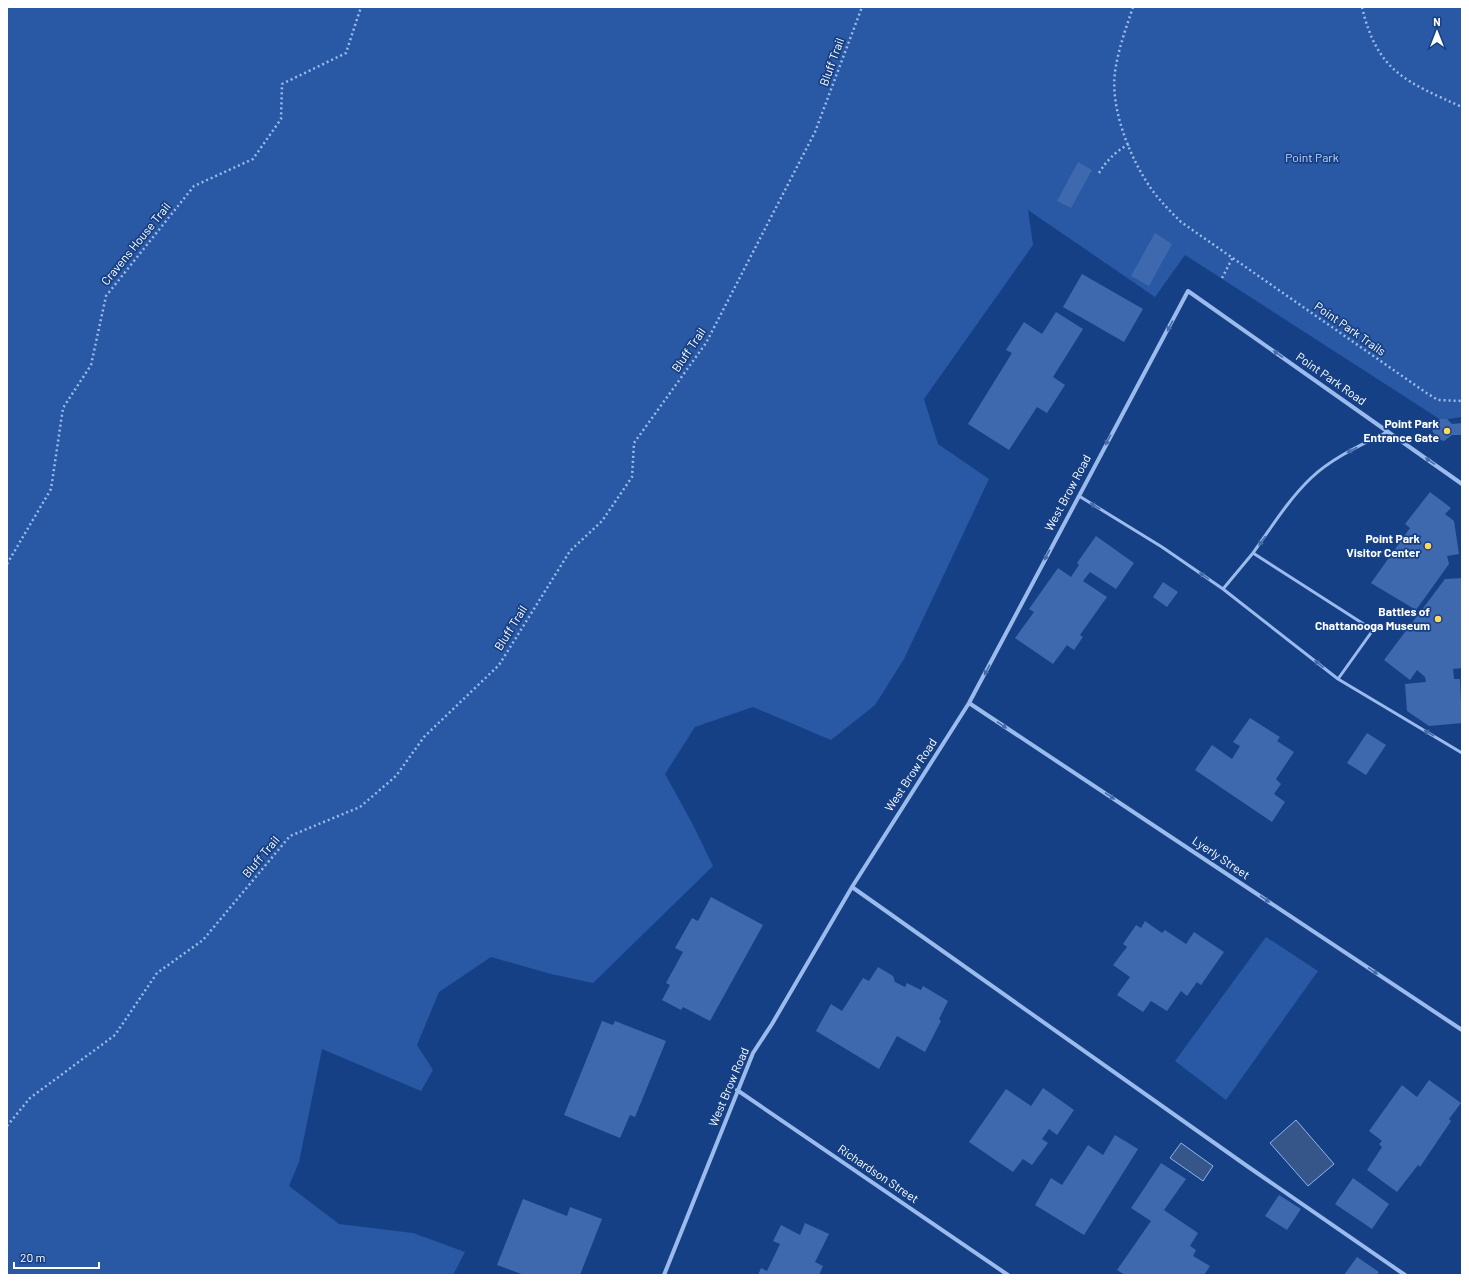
<svg xmlns="http://www.w3.org/2000/svg" width="1469" height="1282" font-family="Barlow,sans-serif">
  <rect width="100%" height="100%" fill="#164085"/>
  <path fill="#2958a4" d="M 7,7 L 1462,7 L 1462,417 L 1441,420 L 1185,255 L 1155,297 L 1028,210 L 1033,245 L 924,399 L 938,444 L 989,479 L 904,659 L 875,705 L 831,740 L 753,707 L 695,727 L 665,774 L 693,825 L 713,866 L 593,983 L 551,974 L 491,957 L 439,992 L 417,1045 L 433,1070 L 421,1091 L 322,1049 L 299,1162 L 289,1186 L 339,1224 L 413,1233 L 465,1252 L 453,1275 L 7,1275 Z
    M 1266,937 L 1318,971 L 1226,1100 L 1175,1061 Z"/>
  <path fill="#365588" stroke="#8db5f0" d="M 1296,1120 L 1334,1164 L 1308,1186 L 1270,1143 Z
    M 1181,1143 L 1213,1166 L 1203,1181 L 1170,1158 Z"/>
  <path fill="#3f69af" d="M 1078,162 L 1092,170 L 1071,208 L 1057,201 Z
    M 1155,233 L 1172,244 L 1149,286 L 1131,276 Z
    M 1082,274 L 1143,309 L 1124,342 L 1063,307 Z
    M 1056,312 L 1083,329 L 1053,377 L 1065,385 L 1047,413 L 1037,407 L 1009,450 L 968,424 L 1012,353 L 1006,350 L 1024,322 L 1042,334 Z
    M 1440,419 L 1447,419 L 1452,424 L 1462,423 L 1462,435 L 1452,435 L 1444,441 L 1437,439 L 1432,430 L 1434,423 Z
    M 1430,492 L 1451,508 L 1445,514 L 1454,521 L 1459,554 L 1447,556 L 1449,564 L 1416,610 L 1371,583 L 1410,528 L 1405,524 Z
    M 1096,536 L 1134,563 L 1116,589 L 1090,572 L 1083,581 L 1107,597 L 1080,635 L 1083,637 L 1074,650 L 1067,645 L 1053,664 L 1015,638 L 1034,612 L 1029,609 L 1058,568 L 1071,577 L 1079,565 L 1077,563 Z
    M 1462,578 L 1462,668 L 1453,669 L 1454,679 L 1460,679 L 1462,723 L 1429,726 L 1407,711 L 1405,684 L 1426,682 L 1425,677 L 1417,670 L 1410,680 L 1384,660 L 1445,579 Z
    M 1163,582 L 1178,592 L 1167,607 L 1153,597 Z
    M 1250,718 L 1280,737 L 1277,741 L 1294,752 L 1276,779 L 1281,784 L 1274,794 L 1285,802 L 1272,822 L 1195,770 L 1212,745 L 1232,759 L 1240,746 L 1233,742 Z
    M 1367,733 L 1386,745 L 1366,775 L 1347,763 Z
    M 711,897 L 763,925 L 710,1021 L 683,1007 L 681,1010 L 662,1000 L 670,985 L 666,983 L 683,952 L 675,948 L 692,918 L 698,921 Z
    M 1145,921 L 1162,933 L 1165,930 L 1186,944 L 1194,932 L 1224,952 L 1201,985 L 1197,982 L 1187,996 L 1181,991 L 1167,1011 L 1151,1001 L 1143,1012 L 1117,995 L 1130,977 L 1113,965 L 1127,947 L 1123,944 L 1136,925 L 1141,928 Z
    M 878,967 L 893,976 L 895,982 L 905,987 L 907,983 L 921,990 L 923,986 L 948,1001 L 939,1019 L 941,1021 L 925,1052 L 897,1036 L 879,1069 L 816,1031 L 831,1004 L 842,1011 L 863,978 L 869,981 Z
    M 602,1021 L 613,1025 L 615,1021 L 666,1041 L 635,1117 L 630,1115 L 620,1138 L 564,1115 Z
    M 1429,1080 L 1461,1103 L 1449,1119 L 1451,1121 L 1420,1167 L 1418,1165 L 1397,1192 L 1367,1170 L 1382,1147 L 1379,1144 L 1382,1141 L 1369,1131 L 1402,1085 L 1417,1097 Z
    M 1043,1088 L 1074,1110 L 1057,1135 L 1049,1129 L 1042,1139 L 1048,1143 L 1032,1165 L 1023,1159 L 1013,1172 L 969,1142 L 1006,1089 L 1031,1106 Z
    M 1115,1135 L 1138,1149 L 1084,1235 L 1035,1205 L 1051,1178 L 1062,1185 L 1088,1145 L 1103,1155 Z
    M 1161,1163 L 1186,1179 L 1164,1210 L 1198,1233 L 1190,1246 L 1196,1250 L 1193,1256 L 1210,1266 L 1204,1275 L 1125,1275 L 1117,1270 L 1151,1221 L 1131,1208 Z
    M 1353,1178 L 1389,1204 L 1372,1229 L 1335,1204 Z
    M 1279,1195 L 1301,1209 L 1287,1230 L 1265,1216 Z
    M 523,1199 L 567,1216 L 570,1207 L 602,1219 L 580,1275 L 524,1275 L 497,1265 Z
    M 805,1223 L 829,1234 L 815,1262 L 823,1266 L 819,1275 L 758,1275 L 761,1268 L 767,1271 L 780,1244 L 773,1241 L 781,1225 L 800,1235 Z
    M 1357,1257 L 1379,1272 L 1377,1275 L 1344,1275 Z"/>
  <g fill="none" stroke-linecap="round" stroke-linejoin="round">
    <path stroke="#9bbbed" stroke-width="2.5" stroke-dasharray="2 3" stroke-linecap="butt" d="M 1133,7 C 1126,28 1118,50 1115,72 C 1110,110 1131,160 1152,190 C 1161,202 1171,212 1181,222 L 1428,394 L 1438,400 L 1462,401
      M 1362,7 C 1377,72 1407,82 1462,107
      M 1099,173 C 1107,160 1115,152 1129,144
      M 1222,278 L 1233,257
      M 7,564 L 51,489 L 63,408 L 91,365 L 106,296 L 194,186 L 253,159 L 281,119 L 282,84 L 346,53 L 361,7
      M 7,1126 L 30,1098 L 115,1035 L 157,973 L 203,940 L 290,836 L 360,807 L 396,776 L 424,737 L 499,665 L 570,551 L 602,521 L 632,477 L 634,443 L 706,343 L 815,132 L 862,7"/>
    <path stroke="#9bbbed" stroke-width="3" d="M 1079,496 L 1162,547 L 1223,589 L 1338,679 L 1462,753
      M 1253,553 C 1271,528 1288,500 1311,478 C 1332,458 1361,445 1387,432
      M 1223,589 L 1253,553 L 1373,630 L 1338,679"/>
    <path stroke="#9bbbed" stroke-width="4" d="M 969,703 L 1462,1030
      M 852,887 L 1247,1166 L 1405,1275
      M 737,1090 L 1008,1275
      M 664,1275 L 753,1053 L 772,1024 L 852,887 L 969,703 L 1188,291 L 1462,484"/>
  </g>
  <defs><path id="oneway-solid" d="M-6-.8H1V-3.2L6.5 0L1 3.2V.8H-6Z"/></defs>
  <g fill="#456ba9">
    <use href="#oneway-solid" transform="translate(1170 326) rotate(118)"/>
    <use href="#oneway-solid" transform="translate(1278 354) rotate(-145)"/>
    <use href="#oneway-solid" transform="translate(1108 440) rotate(118)"/>
    <use href="#oneway-solid" transform="translate(1352 450) rotate(152)"/>
    <use href="#oneway-solid" transform="translate(1430 461) rotate(-145)"/>
    <use href="#oneway-solid" transform="translate(1095 506) rotate(-148)"/>
    <use href="#oneway-solid" transform="translate(1262 541) rotate(126)"/>
    <use href="#oneway-solid" transform="translate(1047 555) rotate(118)"/>
    <use href="#oneway-solid" transform="translate(1204 576) rotate(-145)"/>
    <use href="#oneway-solid" transform="translate(1319 664) rotate(-142)"/>
    <use href="#oneway-solid" transform="translate(987 670) rotate(118)"/>
    <use href="#oneway-solid" transform="translate(1002 725) rotate(34)"/>
    <use href="#oneway-solid" transform="translate(1429 733) rotate(-149)"/>
    <use href="#oneway-solid" transform="translate(1110 796) rotate(34)"/>
    <use href="#oneway-solid" transform="translate(1265 899) rotate(34)"/>
    <use href="#oneway-solid" transform="translate(1373 971) rotate(34)"/>
  </g>
  <g fill="#ffd958" stroke="#164085" stroke-width="1.5">
    <circle cx="1447" cy="431" r="4"/>
    <circle cx="1428" cy="546" r="4"/>
    <circle cx="1438" cy="619" r="4"/>
  </g>
  <g text-anchor="middle" stroke-width="3.5" stroke-linejoin="round" paint-order="stroke">
    <g font-size="12" fill="#fff" stroke="#164085">
      <text transform="translate(832 62) rotate(-70)" y="4">Bluff Trail</text>
      <text transform="translate(136 244) rotate(-51)" y="4">Cravens House Trail</text>
      <text transform="translate(1350 329) rotate(35)" y="4">Point Park Trails</text>
      <text transform="translate(689 350) rotate(-56)" y="4">Bluff Trail</text>
      <text transform="translate(1331 379) rotate(35)" y="4">Point Park Road</text>
      <text transform="translate(1068 493) rotate(-62)" y="4">West Brow Road</text>
      <text transform="translate(511 628) rotate(-58)" y="4">Bluff Trail</text>
      <text transform="translate(911 775) rotate(-57)" y="4">West Brow Road</text>
      <text transform="translate(261 857) rotate(-50)" y="4">Bluff Trail</text>
      <text transform="translate(1221 858) rotate(34)" y="4">Lyerly Street</text>
      <text transform="translate(729 1087) rotate(-67)" y="4">West Brow Road</text>
      <text transform="translate(878 1174) rotate(34)" y="4">Richardson Street</text>
    </g>
    <g font-size="12" fill="#c1d7fa" stroke="#164085">
      <text x="1312" y="162">Point Park</text>
    </g>
    <g font-size="12" font-weight="bold" fill="#fff" stroke="#164085" text-anchor="end">
      <text x="1439" y="428">Point Park<tspan x="1439" dy="14">Entrance Gate</tspan></text>
      <text x="1420" y="543">Point Park<tspan x="1420" dy="14">Visitor Center</tspan></text>
      <text x="1430" y="616">Battles of<tspan x="1430" dy="14">Chattanooga Museum</tspan></text>
    </g>
  </g>
  <rect width="1469" height="1282" fill="none" stroke="#ffffff" stroke-width="16"/>
  <g transform="translate(1437 32)" stroke="#164085" stroke-width="3" paint-order="stroke">
  <path d="M0-3L7 15L0 10L-7 15Z" fill="#ffffff"/>
  <text y="-6" font-size="11" font-weight="bold" text-anchor="middle" fill="#ffffff">N</text>
  </g>
  <path d="M14 1262v6h85v-6" fill="none" stroke="#ffffff" stroke-width="2"/>
  <text x="20" y="1262" font-size="12" fill="#ffffff" stroke="#164085" stroke-width="3" paint-order="stroke">20 m</text>
</svg>
